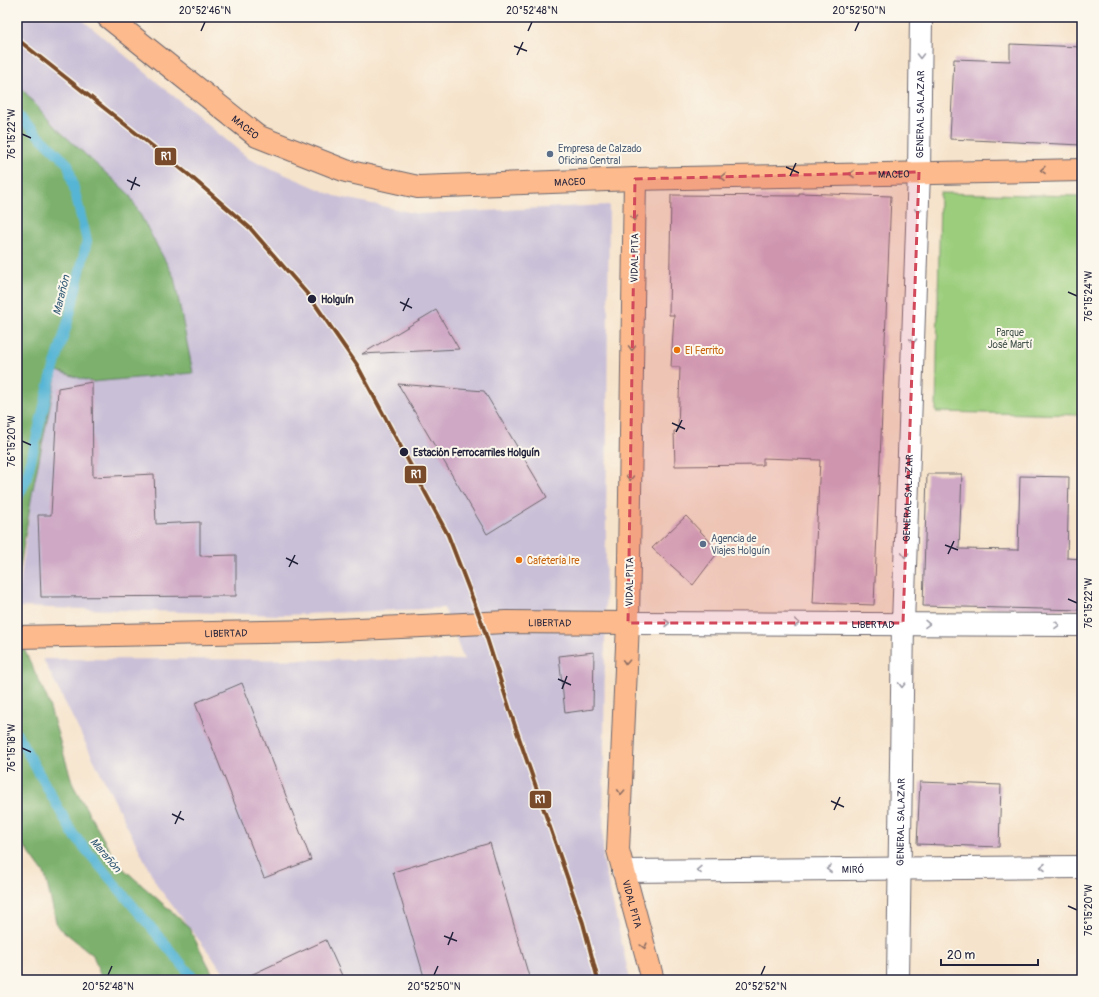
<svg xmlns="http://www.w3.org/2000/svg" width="1099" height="997" font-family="Pangolin,sans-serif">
  <rect width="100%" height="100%" fill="#fbf7ec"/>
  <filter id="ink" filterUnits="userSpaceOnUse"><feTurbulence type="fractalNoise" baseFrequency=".025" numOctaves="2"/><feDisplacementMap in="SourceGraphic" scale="8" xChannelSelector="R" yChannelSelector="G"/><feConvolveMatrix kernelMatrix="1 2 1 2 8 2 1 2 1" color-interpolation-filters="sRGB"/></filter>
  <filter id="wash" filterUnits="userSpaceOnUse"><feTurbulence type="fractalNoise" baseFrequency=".012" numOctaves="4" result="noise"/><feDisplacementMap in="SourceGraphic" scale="16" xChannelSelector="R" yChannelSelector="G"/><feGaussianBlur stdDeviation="0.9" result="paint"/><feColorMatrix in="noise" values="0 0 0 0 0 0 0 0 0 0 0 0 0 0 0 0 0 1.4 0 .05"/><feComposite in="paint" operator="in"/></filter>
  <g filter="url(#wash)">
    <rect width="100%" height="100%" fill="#f6e3cb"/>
    <path fill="#c9bfd7" d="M 17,17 L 79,17 L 249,159 L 335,196 L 418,214 L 609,205 L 603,859 L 630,980 L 230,980 L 158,887 L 43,659 L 464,660 L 444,608 L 284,615 L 17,607 L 32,494 L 57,371 L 17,114 Z"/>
    <path fill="#9bcd7c" stroke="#5e785c" d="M 940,193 L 1082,196 L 1082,415 L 936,412 Z"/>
    <path fill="#7cb06c" stroke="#4f6954" d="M 17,83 L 54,126 L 129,194 L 174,277 L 193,373 L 92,382 L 57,371 L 32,494 L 17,585 L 17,345 L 21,303 L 17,284 Z
      M 17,634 L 47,698 L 73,785 L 117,863 L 188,926 L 216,980 L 102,980 L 93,955 L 57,926 L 45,875 L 17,836 Z"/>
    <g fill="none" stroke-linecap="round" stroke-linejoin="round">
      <path stroke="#56b5d5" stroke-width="10" d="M 17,115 L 68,164 L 87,241 L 69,318 L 50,381 L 26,481 L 17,499
        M 17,734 L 73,834 L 195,980"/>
    </g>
    <g id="blocks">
      <path fill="#cfa8c5" d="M 1010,44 L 1082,47 L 1082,145 L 950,139 L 954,59 L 1010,61 Z
        M 799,193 L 891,196 L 874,605 L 813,603 L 820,460 L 763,458 L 763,465 L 675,466 L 674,431 L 678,431 L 680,367 L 671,367 L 674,315 L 669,315 L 671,195 L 799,196 Z
        M 436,310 L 459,349 L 362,354 Z
        M 92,382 L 93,477 L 154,474 L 156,524 L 200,522 L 200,556 L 236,555 L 236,596 L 41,597 L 38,515 L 51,515 L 58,388 Z
        M 398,384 L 484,391 L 547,497 L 487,534 Z
        M 927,474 L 962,474 L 959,549 L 1018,550 L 1020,476 L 1069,477 L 1067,558 L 1082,559 L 1082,610 L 923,606 Z
        M 686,516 L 719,551 L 693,585 L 652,548 Z
        M 594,652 L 593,709 L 565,713 L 559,656 Z
        M 242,683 L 311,860 L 264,878 L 195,703 Z
        M 920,782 L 1001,785 L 999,847 L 917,844 Z
        M 490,843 L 530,980 L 425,980 L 393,872 Z
        M 326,940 L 344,980 L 240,980 Z"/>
    </g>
  </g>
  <g filter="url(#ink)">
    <use href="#blocks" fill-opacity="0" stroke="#6c666d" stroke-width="1"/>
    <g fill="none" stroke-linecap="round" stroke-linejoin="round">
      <defs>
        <g id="minor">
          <path id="s1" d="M 628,623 L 1082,625"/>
          <path id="s2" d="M 623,871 L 1082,867"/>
          <path id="s3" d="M 898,980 L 903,623 L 919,172 L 921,17"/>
        </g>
        <g id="major">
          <path id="s4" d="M 108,17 L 257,136 L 346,171 L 418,187 L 635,179 L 1082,170"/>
          <path id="s5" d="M 635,179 L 628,623 L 618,850 L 653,980"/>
          <path id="s6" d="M 17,637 L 317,631 L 506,622 L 628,623"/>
        </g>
      </defs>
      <use href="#minor" stroke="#6c666d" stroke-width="24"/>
      <use href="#major" stroke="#6c666d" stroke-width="24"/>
      <use href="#minor" stroke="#fff" stroke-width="22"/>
      <use href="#major" stroke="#fcba8d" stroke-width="22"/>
      <defs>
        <path id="rail-1" d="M 17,39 L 189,175 L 250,228 L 310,297 L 357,365 L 448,535 L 482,623 L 516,729 L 583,923 L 598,980"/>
      </defs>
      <use href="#rail-1" stroke="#fbf7ec" stroke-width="7"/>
      <use href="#rail-1" stroke="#7a4b2a" stroke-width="4"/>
    </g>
    <defs><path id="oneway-chevron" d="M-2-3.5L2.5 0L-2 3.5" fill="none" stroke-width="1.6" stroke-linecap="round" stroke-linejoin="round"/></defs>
    <g stroke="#9c9ca7">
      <use href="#oneway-chevron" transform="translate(920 56) rotate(90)"/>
      <use href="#oneway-chevron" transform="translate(918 211) rotate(92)"/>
      <use href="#oneway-chevron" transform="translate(913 341) rotate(92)"/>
      <use href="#oneway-chevron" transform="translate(905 555) rotate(92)"/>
      <use href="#oneway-chevron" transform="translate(667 623)"/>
      <use href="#oneway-chevron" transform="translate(797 623)"/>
      <use href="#oneway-chevron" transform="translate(927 624) rotate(1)"/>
      <use href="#oneway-chevron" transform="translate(1057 625) rotate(1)"/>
      <use href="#oneway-chevron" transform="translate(902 685) rotate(91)"/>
      <use href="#oneway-chevron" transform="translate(1043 867) rotate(180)"/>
      <use href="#oneway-chevron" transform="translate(829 869) rotate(179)"/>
      <use href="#oneway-chevron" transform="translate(699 870) rotate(179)"/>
    </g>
    <g stroke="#8f6e64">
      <use href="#oneway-chevron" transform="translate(1043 170) rotate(179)"/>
      <use href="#oneway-chevron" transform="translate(852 174) rotate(179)"/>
      <use href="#oneway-chevron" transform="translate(723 177) rotate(179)"/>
      <use href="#oneway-chevron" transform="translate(634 218) rotate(91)"/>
      <use href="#oneway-chevron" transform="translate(632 348) rotate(91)"/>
      <use href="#oneway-chevron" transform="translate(630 478) rotate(91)"/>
      <use href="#oneway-chevron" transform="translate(626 662) rotate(93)"/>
      <use href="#oneway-chevron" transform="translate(621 792) rotate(93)"/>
      <use href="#oneway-chevron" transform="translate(644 946) rotate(75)"/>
    </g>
  </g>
  <path fill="#d1495b" fill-opacity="0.2" stroke="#d1495b" stroke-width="3" stroke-dasharray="8 5" stroke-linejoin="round" d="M 919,172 L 903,623 L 628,623 L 635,179 Z"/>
  <path fill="none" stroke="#22223b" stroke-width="1.5" d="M 201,31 L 205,22M 528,31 L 532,22M 855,31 L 859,22M 514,46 L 527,51M 517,55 L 523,42M 22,134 L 31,138M 786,167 L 799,173M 790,176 L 796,163M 127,180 L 140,186M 131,190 L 136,177M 1068,292 L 1077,296M 400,302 L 412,308M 403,311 L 409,298M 672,423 L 685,429M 676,432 L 682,420M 22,441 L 31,445M 945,545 L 958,550M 948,554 L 954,541M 286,558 L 298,564M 289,567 L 295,555M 1068,599 L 1077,603M 558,679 L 571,685M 562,689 L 567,676M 22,748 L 31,752M 831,801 L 844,807M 834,810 L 840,797M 172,814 L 184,820M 175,824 L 181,811M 1068,906 L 1077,910M 444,936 L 457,941M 448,945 L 453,932M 108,975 L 112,966M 434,975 L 438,966M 761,975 L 765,966"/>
  <g fill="#5c6f8a" stroke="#fbf7ec" stroke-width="1.5">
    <circle cx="550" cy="154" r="4"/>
    <circle cx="703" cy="544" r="4"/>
  </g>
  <g fill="#22223b" stroke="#fbf7ec" stroke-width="1.5">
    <circle cx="312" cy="299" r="5"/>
    <circle cx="404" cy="452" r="5"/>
  </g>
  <g fill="#e8710a" stroke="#fbf7ec" stroke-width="1.5">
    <circle cx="677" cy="350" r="4"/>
    <circle cx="519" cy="560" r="4"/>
  </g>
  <g text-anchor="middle" stroke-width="4" stroke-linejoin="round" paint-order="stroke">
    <g font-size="10" fill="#22223b" stroke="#fbf7ec">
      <text dy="4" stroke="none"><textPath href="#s3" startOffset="866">GENERAL SALAZAR</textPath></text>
      <text dy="4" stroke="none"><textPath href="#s4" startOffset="176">MACEO</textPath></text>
      <text dy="4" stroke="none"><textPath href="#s4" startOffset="836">MACEO</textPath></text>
      <text dy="4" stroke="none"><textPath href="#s4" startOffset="512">MACEO</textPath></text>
      <text transform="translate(634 258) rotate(-89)" y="4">VIDAL PITA</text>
      <text dy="4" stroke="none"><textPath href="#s3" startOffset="482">GENERAL SALAZAR</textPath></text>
      <text transform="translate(629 582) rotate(-89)" y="4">VIDAL PITA</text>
      <text dy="4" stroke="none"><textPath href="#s6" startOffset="533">LIBERTAD</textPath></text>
      <text dy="4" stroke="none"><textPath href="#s1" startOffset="245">LIBERTAD</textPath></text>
      <text dy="4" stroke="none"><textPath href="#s6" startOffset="209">LIBERTAD</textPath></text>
      <text dy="4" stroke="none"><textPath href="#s3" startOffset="158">GENERAL SALAZAR</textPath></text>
      <text dy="4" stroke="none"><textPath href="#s2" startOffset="230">MIRÓ</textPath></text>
      <text dy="4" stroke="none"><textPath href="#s5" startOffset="727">VIDAL PITA</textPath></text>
    </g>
    <g font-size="10" fill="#4e5e75" stroke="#fbf7ec" text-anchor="start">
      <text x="558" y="152">Empresa de Calzado<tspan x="558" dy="12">Oficina Central</tspan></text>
      <text x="711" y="542">Agencia de<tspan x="711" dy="12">Viajes Holguín</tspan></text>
    </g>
    <g font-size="10" font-weight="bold" fill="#22223b" stroke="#fbf7ec" text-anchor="start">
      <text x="321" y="303">Holguín</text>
      <text x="413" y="456">Estación Ferrocarriles Holguín</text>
    </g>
    <g font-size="10" fill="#46554e" stroke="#fbf7ec">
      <text x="1010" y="336">Parque<tspan x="1010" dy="12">José Martí</tspan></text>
    </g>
    <g font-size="10" fill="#c56008" stroke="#fbf7ec" text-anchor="start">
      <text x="685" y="354">El Ferrito</text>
      <text x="527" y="564">Cafetería Ire</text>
    </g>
    <g font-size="11" font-style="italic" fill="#375d79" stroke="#fbf7ec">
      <text transform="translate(61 295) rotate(-76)" y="4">Marañón</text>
      <text transform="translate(106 855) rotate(50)" y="4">Marañón</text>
    </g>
  </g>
  <g stroke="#fbf7ec" stroke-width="1.5">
    <rect x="154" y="147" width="23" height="19" rx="4" fill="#7a4b2a"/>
    <rect x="404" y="465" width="23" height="19" rx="4" fill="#7a4b2a"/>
    <rect x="529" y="790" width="23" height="19" rx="4" fill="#7a4b2a"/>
  </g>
  <g font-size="11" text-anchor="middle" font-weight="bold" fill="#fff">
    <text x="166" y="160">R1</text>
    <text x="416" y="478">R1</text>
    <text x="540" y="803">R1</text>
  </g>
  <rect width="1099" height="997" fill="none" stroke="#fbf7ec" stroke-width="44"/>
  <path d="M941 959v6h97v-6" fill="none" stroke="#22223b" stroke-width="2"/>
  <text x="947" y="959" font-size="12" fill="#22223b" stroke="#fbf7ec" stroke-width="3" paint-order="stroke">20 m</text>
  <rect x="22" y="22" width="1055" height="953" fill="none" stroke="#22223b" stroke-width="1.5"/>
  <g font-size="10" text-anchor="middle" fill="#22223b">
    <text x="205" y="14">20°52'46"N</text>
    <text x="532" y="14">20°52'48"N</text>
    <text x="859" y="14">20°52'50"N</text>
    <text transform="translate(11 134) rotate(-90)" y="4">76°15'22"W</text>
    <text transform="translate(1088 296) rotate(-90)" y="4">76°15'24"W</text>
    <text transform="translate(11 441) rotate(-90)" y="4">76°15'20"W</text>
    <text transform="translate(1088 603) rotate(-90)" y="4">76°15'22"W</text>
    <text transform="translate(11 748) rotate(-90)" y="4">76°15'18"W</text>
    <text transform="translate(1088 910) rotate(-90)" y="4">76°15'20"W</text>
    <text x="108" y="990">20°52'48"N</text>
    <text x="434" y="990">20°52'50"N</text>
    <text x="761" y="990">20°52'52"N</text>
  </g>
</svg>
